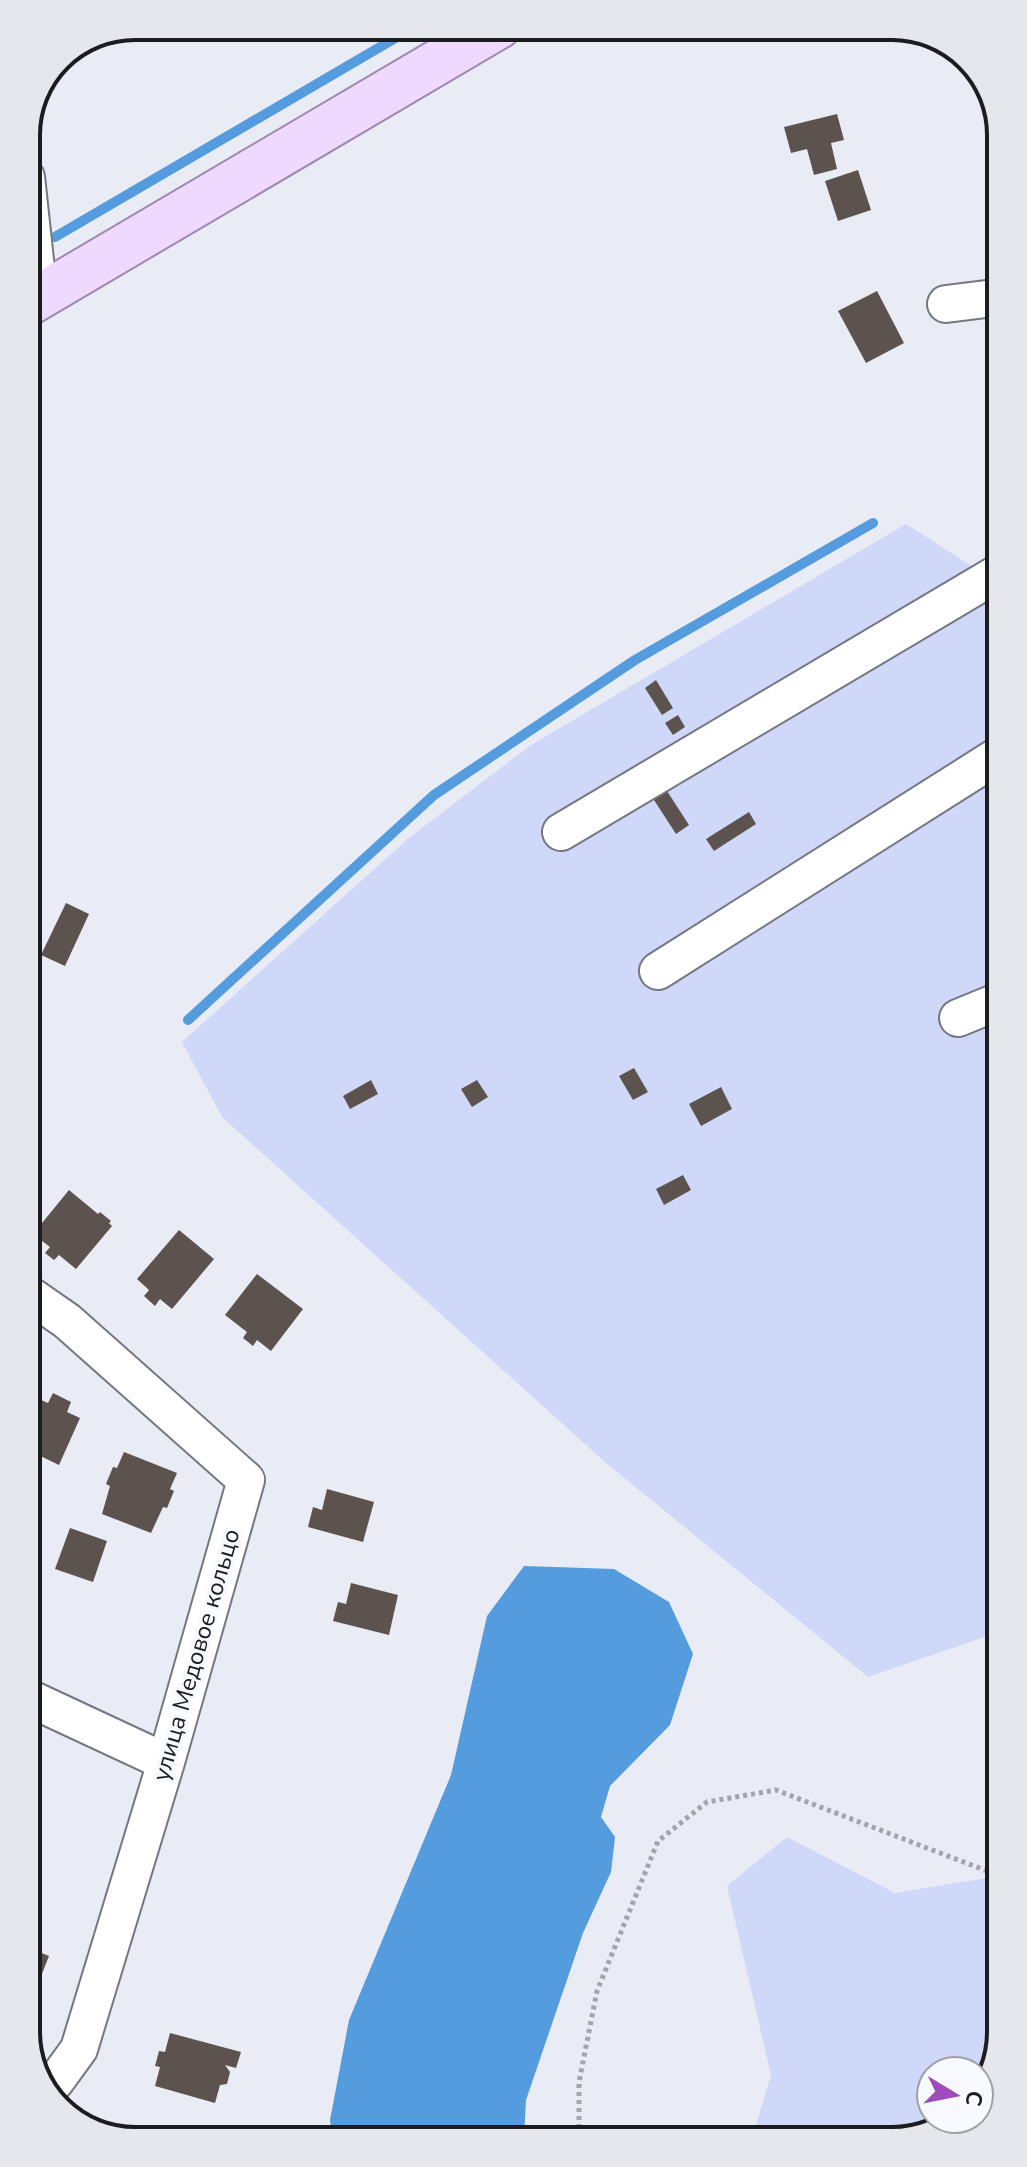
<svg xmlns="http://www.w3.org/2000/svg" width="1027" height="2167" font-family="'Nunito Sans',sans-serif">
  <rect width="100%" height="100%" fill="#e9ebf5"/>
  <path fill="#cfd8f9" d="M 906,524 L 995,581 L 999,1632 L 868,1677 L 605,1462 L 222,1117 L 182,1042 L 410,837 L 531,745 Z
    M 787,1837 L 895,1893 L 1000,1876 L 1001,2033 L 982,2093 L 979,2096 L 979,2071 L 931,2071 L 931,2119 L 951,2119 L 933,2133 L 753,2135 L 771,2075 L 727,1886 Z"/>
  <path fill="#559cdf" d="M 524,1566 L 614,1569 L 669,1602 L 693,1654 L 670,1725 L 610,1786 L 601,1817 L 615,1837 L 611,1872 L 583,1933 L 526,2100 L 524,2137 L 333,2139 L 330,2120 L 349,2020 L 451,1775 L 487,1616 Z"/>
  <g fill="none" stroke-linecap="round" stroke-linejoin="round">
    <path stroke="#559cdf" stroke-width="10" d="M 55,237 L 404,33
      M 188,1020 L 434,795 L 635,660 L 873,523"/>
  </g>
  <path fill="#5c534f" d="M 841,26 L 892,26 L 892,30 L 842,34 Z
    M 837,114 L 844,140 L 831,143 L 837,169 L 814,175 L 807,149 L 791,153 L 784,127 Z
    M 858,170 L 871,210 L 838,221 L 825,181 Z
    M 877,291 L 904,343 L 866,363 L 838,311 Z
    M 656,680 L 673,708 L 662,715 L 645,688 Z
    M 678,715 L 685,727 L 673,735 L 665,723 Z
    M 667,791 L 689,825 L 676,834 L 654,800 Z
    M 749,812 L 756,824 L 714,851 L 706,839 Z
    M 66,903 L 89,914 L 65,966 L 41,955 Z
    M 634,1068 L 648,1092 L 633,1100 L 619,1076 Z
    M 371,1080 L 378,1094 L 350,1109 L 343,1096 Z
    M 477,1080 L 488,1097 L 472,1107 L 461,1089 Z
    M 721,1087 L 732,1109 L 701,1126 L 689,1104 Z
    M 683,1175 L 691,1190 L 664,1205 L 656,1189 Z
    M 69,1190 L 98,1214 L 100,1212 L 111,1221 L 109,1223 L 112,1226 L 76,1269 L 59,1255 L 54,1260 L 45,1253 L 50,1247 L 33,1234 Z
    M 179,1230 L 214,1259 L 172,1309 L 160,1299 L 155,1306 L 144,1296 L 149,1290 L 137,1279 Z
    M 257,1274 L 303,1309 L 271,1351 L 257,1340 L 253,1346 L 243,1338 L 247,1332 L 225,1315 Z
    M 53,1393 L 71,1402 L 67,1412 L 80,1418 L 59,1465 L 32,1452 L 31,1403 L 34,1397 L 48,1403 Z
    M 124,1452 L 177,1473 L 170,1489 L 174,1491 L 167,1508 L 163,1507 L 151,1533 L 102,1514 L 110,1486 L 106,1484 L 113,1467 L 117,1468 Z
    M 327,1489 L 374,1502 L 363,1542 L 308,1527 L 313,1507 L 322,1510 Z
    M 70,1528 L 107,1541 L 93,1582 L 55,1569 Z
    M 351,1583 L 398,1595 L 389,1635 L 333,1621 L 338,1602 L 346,1604 Z
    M 34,1950 L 49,1956 L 34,1994 Z
    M 170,2033 L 241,2052 L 236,2068 L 225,2065 L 230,2072 L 227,2084 L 220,2085 L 215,2103 L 155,2086 L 160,2067 L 155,2066 L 159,2051 L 165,2052 Z"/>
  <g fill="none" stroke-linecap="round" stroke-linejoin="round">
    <defs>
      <path id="minor" d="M 26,177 L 39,297
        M 946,304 L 994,298
        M 561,832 L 995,575
        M 658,971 L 996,757
        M 958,1018 L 997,1002
        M 31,1296 L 67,1321 L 246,1480 L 166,1762 L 79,2049 L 55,2082 L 45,2088
        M 33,1700 L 166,1762"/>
      <path id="major" d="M 27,304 L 499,26"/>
    </defs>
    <use href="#minor" stroke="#757780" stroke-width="40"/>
    <use href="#major" stroke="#9e87b1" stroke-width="48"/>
    <path stroke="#a3a4ac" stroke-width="5" stroke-dasharray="4 4" stroke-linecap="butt" d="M 579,2136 L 579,2082 L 597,1991 L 658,1841 L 707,1802 L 776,1790 L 1000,1876"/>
    <use href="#minor" stroke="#fff" stroke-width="36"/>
    <use href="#major" stroke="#efd9ff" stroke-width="44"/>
  </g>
  <g text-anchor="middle" stroke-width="8" stroke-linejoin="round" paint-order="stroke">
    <g font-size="24" fill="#1b1c20" stroke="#f7f9ff">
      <text transform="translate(196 1655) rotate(-74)" y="8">улица Медовое кольцо</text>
    </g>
  </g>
  <path d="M0 0H1027V2167H0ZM135 40H892A95 95 0 0 1 987 135V2032A95 95 0 0 1 892 2127H135A95 95 0 0 1 40 2032V135A95 95 0 0 1 135 40Z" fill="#e5e7ed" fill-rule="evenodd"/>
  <path fill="none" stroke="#1b1c20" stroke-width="4" d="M135 40H892A95 95 0 0 1 987 135V2032A95 95 0 0 1 892 2127H135A95 95 0 0 1 40 2032V135A95 95 0 0 1 135 40Z"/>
  <g transform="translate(955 2095) rotate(100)"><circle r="38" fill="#f7f9ff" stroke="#9fa1a6" stroke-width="2"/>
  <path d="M0-6L14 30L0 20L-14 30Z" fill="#9e4cbc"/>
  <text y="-12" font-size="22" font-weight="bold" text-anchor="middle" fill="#1b1c20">С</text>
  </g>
</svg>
